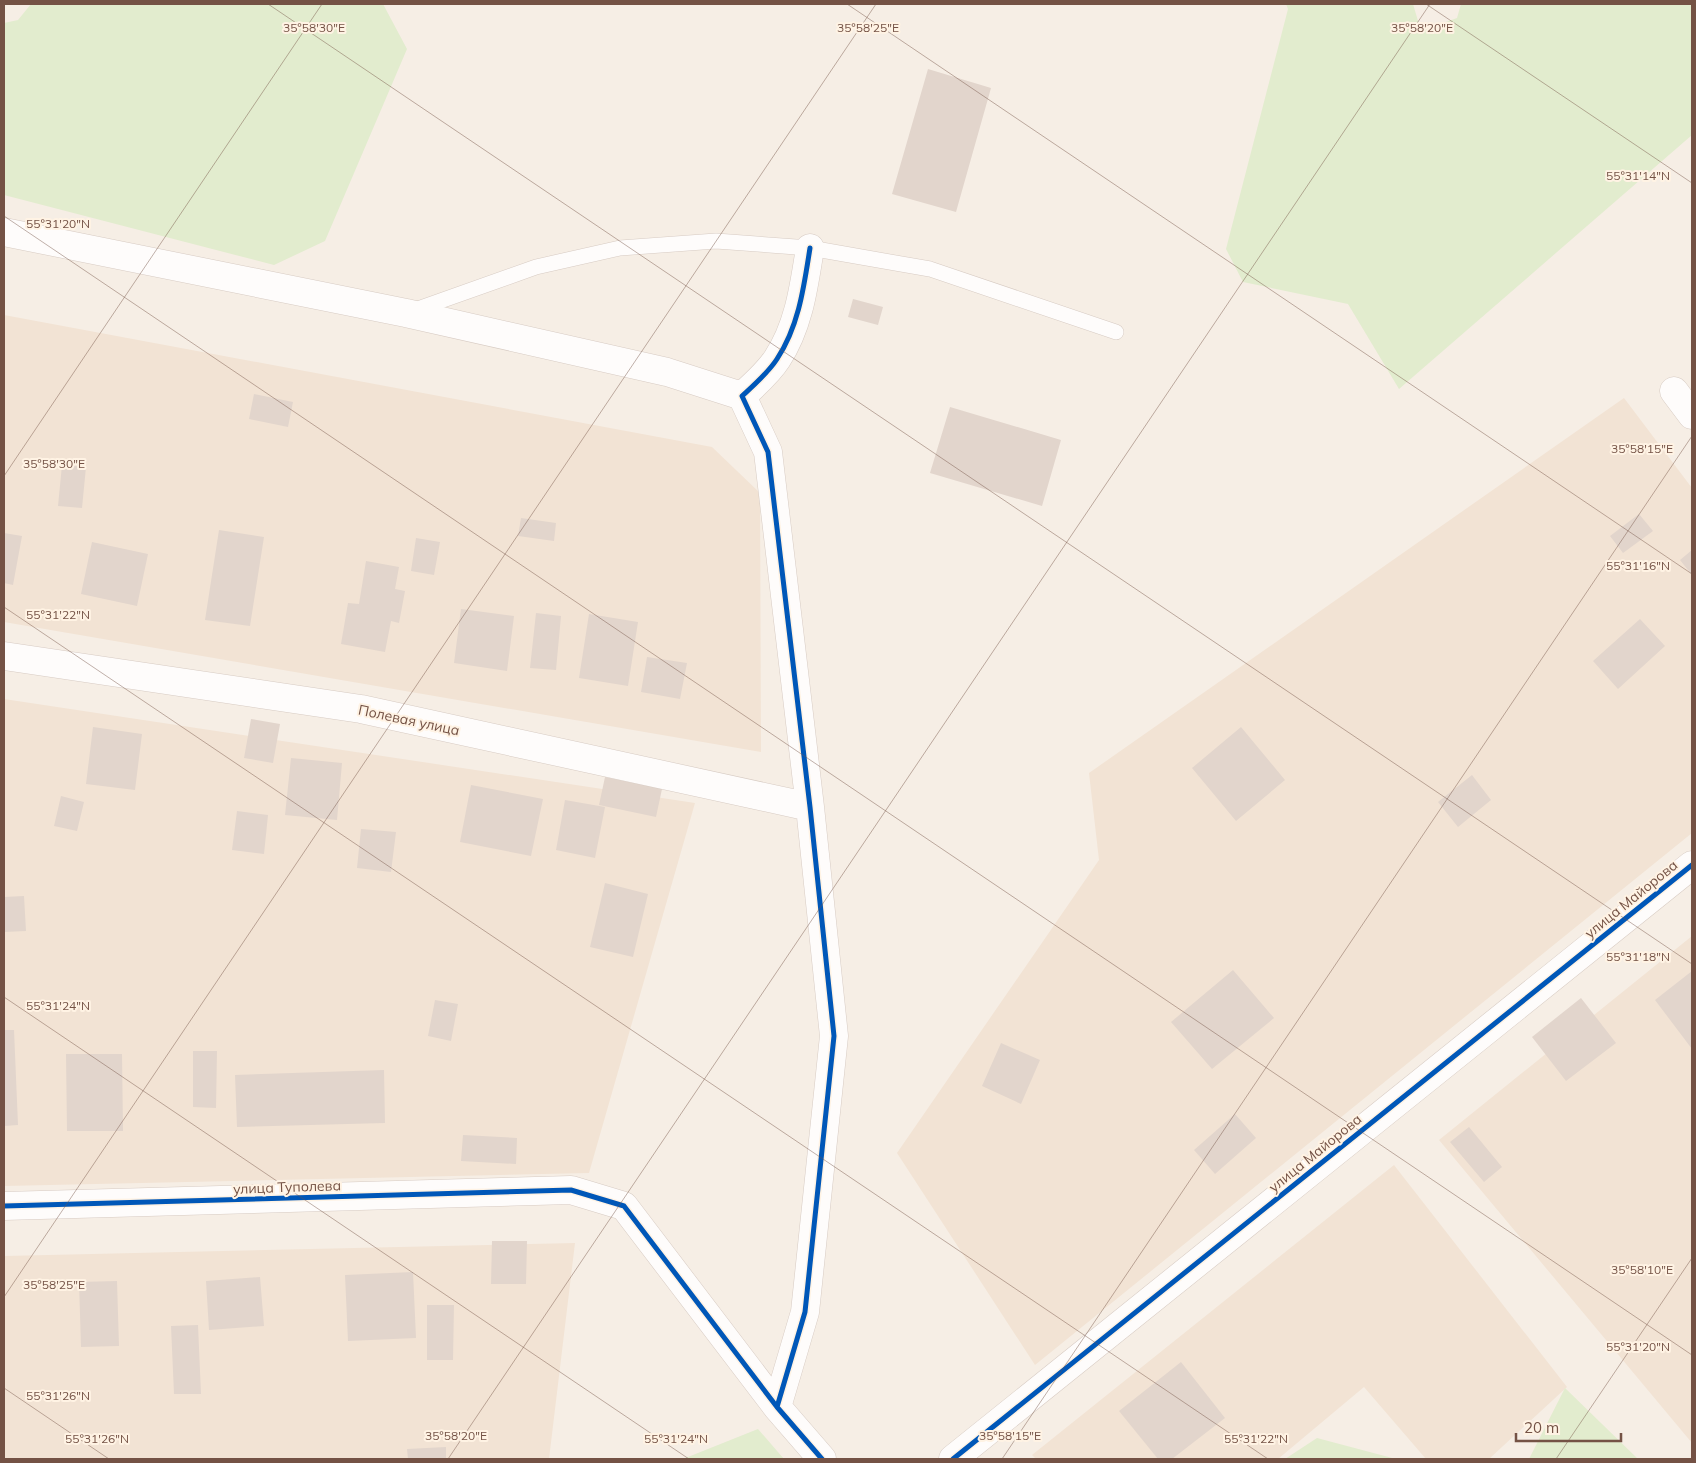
<svg xmlns="http://www.w3.org/2000/svg" width="1696" height="1463" font-family="Mulish,sans-serif">
  <rect width="100%" height="100%" fill="#f6eee5"/>
  <path fill="#f2e3d4" d="M 4,315 L 712,447 L 760,493 L 761,752 L 4,622 Z
    M 1624,398 L 1692,488 L 1692,833 L 1035,1365 L 897,1153 L 1099,860 L 1089,773 Z
    M 4,699 L 695,803 L 589,1173 L 4,1186 Z
    M 1692,936 L 1692,1443 L 1439,1140 Z
    M 1394,1165 L 1567,1387 L 1489,1459 L 1426,1459 L 1364,1387 L 1278,1459 L 1036,1459 L 1032,1455 Z
    M 575,1243 L 549,1459 L 4,1459 L 4,1256 Z"/>
  <path fill="#e2ecce" d="M 31,4 L 383,4 L 407,49 L 325,241 L 274,265 L 4,195 L 4,23 L 18,20 Z
    M 1286,4 L 1413,4 L 1421,31 L 1457,18 L 1461,4 L 1692,4 L 1692,135 L 1399,389 L 1348,304 L 1243,282 L 1226,249 L 1288,9 Z
    M 1565,1388 L 1638,1459 L 1529,1459 Z
    M 758,1429 L 784,1459 L 683,1459 Z
    M 1317,1438 L 1396,1459 L 1285,1459 Z"/>
  <path fill="#e2d5cc" d="M 928,69 L 991,88 L 956,212 L 892,194 Z
    M 853,299 L 883,307 L 878,325 L 848,317 Z
    M 254,394 L 293,402 L 288,427 L 249,419 Z
    M 950,407 L 1061,440 L 1042,506 L 930,473 Z
    M 62,465 L 86,467 L 82,508 L 58,506 Z
    M 1639,514 L 1653,531 L 1623,553 L 1610,536 Z
    M 521,518 L 556,523 L 554,541 L 518,536 Z
    M 219,530 L 264,537 L 250,626 L 205,620 Z
    M 4,533 L 22,536 L 13,585 L 4,583 Z
    M 416,538 L 440,542 L 434,575 L 411,571 Z
    M 92,542 L 148,554 L 137,606 L 81,594 Z
    M 1692,550 L 1692,575 L 1680,560 Z
    M 366,561 L 399,567 L 395,589 L 405,591 L 399,623 L 391,621 L 385,652 L 341,644 L 348,603 L 359,604 Z
    M 461,609 L 514,616 L 507,671 L 454,663 Z
    M 536,613 L 561,616 L 556,670 L 530,668 Z
    M 589,614 L 638,622 L 628,686 L 579,678 Z
    M 1640,619 L 1665,646 L 1618,689 L 1593,661 Z
    M 647,657 L 687,663 L 680,699 L 641,692 Z
    M 251,719 L 280,724 L 273,763 L 244,758 Z
    M 93,727 L 142,734 L 135,790 L 86,784 Z
    M 1241,727 L 1285,780 L 1236,821 L 1192,768 Z
    M 291,758 L 342,763 L 337,820 L 285,815 Z
    M 1472,775 L 1491,800 L 1458,827 L 1438,802 Z
    M 605,777 L 662,789 L 656,817 L 599,805 Z
    M 471,785 L 543,799 L 531,856 L 460,842 Z
    M 61,796 L 84,802 L 77,831 L 54,826 Z
    M 565,800 L 605,807 L 595,858 L 556,850 Z
    M 237,811 L 268,815 L 264,854 L 232,850 Z
    M 361,829 L 396,832 L 391,872 L 357,868 Z
    M 605,883 L 648,894 L 633,957 L 590,947 Z
    M 24,896 L 26,931 L 4,932 L 4,897 Z
    M 1233,970 L 1274,1018 L 1212,1069 L 1171,1022 Z
    M 1692,971 L 1692,1049 L 1655,1000 Z
    M 1581,998 L 1616,1043 L 1566,1081 L 1532,1037 Z
    M 435,1000 L 458,1004 L 451,1041 L 428,1036 Z
    M 4,1030 L 14,1030 L 18,1125 L 4,1126 Z
    M 1001,1043 L 1040,1060 L 1021,1104 L 982,1086 Z
    M 193,1051 L 217,1051 L 216,1108 L 193,1107 Z
    M 66,1054 L 122,1054 L 123,1131 L 67,1131 Z
    M 384,1070 L 385,1123 L 237,1127 L 235,1075 Z
    M 1235,1114 L 1256,1138 L 1215,1174 L 1194,1150 Z
    M 1469,1127 L 1502,1167 L 1484,1182 L 1450,1142 Z
    M 463,1135 L 517,1138 L 516,1164 L 461,1161 Z
    M 492,1241 L 527,1241 L 526,1284 L 491,1284 Z
    M 413,1272 L 416,1338 L 348,1341 L 345,1275 Z
    M 260,1277 L 264,1326 L 209,1330 L 206,1281 Z
    M 117,1281 L 119,1346 L 81,1347 L 79,1282 Z
    M 427,1305 L 454,1305 L 453,1360 L 427,1360 Z
    M 198,1325 L 201,1394 L 174,1394 L 171,1326 Z
    M 1181,1362 L 1225,1418 L 1172,1459 L 1158,1459 L 1119,1411 Z
    M 446,1447 L 446,1459 L 408,1459 L 407,1449 Z"/>
  <g fill="none" stroke-linecap="round" stroke-linejoin="round">
    <defs>
      <path id="service" d="M 412,311 L 536,267 L 620,248 L 716,241 L 810,248 L 930,269 L 1116,332"/>
      <path id="minor" d="M 4,232 L 406,313 L 667,372 L 742,396
        M 1674,391 L 1692,415
        M 4,656 L 361,709 L 810,807
        M 4,1206 L 571,1190 L 624,1206 L 777,1407 L 822,1459
        M 777,1407 L 805,1312 L 834,1036 L 810,807 L 768,452 L 742,396 C 754,385 768,373 777,359 C 799,326 804,286 810,248
        M 953,1459 L 1692,865"/>
    </defs>
    <use href="#service" stroke="#d7cbc3" stroke-width="16"/>
    <use href="#minor" stroke="#d7cbc3" stroke-width="29"/>
    <use href="#service" stroke="#fefcfb" stroke-width="15"/>
    <use href="#minor" stroke="#fefcfb" stroke-width="28"/>
    <defs>
      <path id="cycleway" d="M 4,1206 L 571,1190 L 624,1206 L 777,1407 L 822,1459
        M 777,1407 L 805,1312 L 834,1036 L 810,807 L 768,452 L 742,396 C 754,385 768,373 777,359 C 799,326 804,286 810,248
        M 953,1459 L 1692,865"/>
    </defs>
    <use href="#cycleway" stroke="#fff3e4" stroke-width="8"/>
    <use href="#cycleway" stroke="#0057b8" stroke-width="5"/>
  </g>
  <path fill="none" stroke="#745245" stroke-width="1" stroke-opacity="0.45" d="M 268,4 L 1692,964M 847,4 L 1692,574M 1426,4 L 1692,183M 4,216 L 1692,1355M 4,476 L 322,4M 4,607 L 1268,1459M 4,997 L 689,1459M 4,1297 L 876,4M 4,1388 L 109,1459M 448,1459 L 1430,4M 1002,1459 L 1692,436M 1556,1459 L 1692,1258"/>
  <g text-anchor="middle" stroke-width="4" stroke-linejoin="round" paint-order="stroke">
    <g font-size="14" fill="#745245" stroke="#fff3e4">
      <text transform="translate(409 720) rotate(12)" y="5">Полевая улица</text>
      <text transform="translate(1631 899) rotate(-39)" y="5">улица Майорова</text>
      <text transform="translate(1315 1153) rotate(-39)" y="5">улица Майорова</text>
      <text transform="translate(287 1187) rotate(-2)" y="5">улица Туполева</text>
    </g>
  </g>
  <g font-size="12" text-anchor="middle" fill="#745245" stroke="#fff3e4" stroke-width="4" stroke-linejoin="round" paint-order="stroke">
    <text x="314" y="32">35°58'30"E</text>
    <text x="868" y="32">35°58'25"E</text>
    <text x="1422" y="32">35°58'20"E</text>
    <text x="1638" y="180">55°31'14"N</text>
    <text x="58" y="228">55°31'20"N</text>
    <text x="1642" y="453">35°58'15"E</text>
    <text x="54" y="468">35°58'30"E</text>
    <text x="1638" y="570">55°31'16"N</text>
    <text x="58" y="619">55°31'22"N</text>
    <text x="1638" y="961">55°31'18"N</text>
    <text x="58" y="1010">55°31'24"N</text>
    <text x="1642" y="1274">35°58'10"E</text>
    <text x="54" y="1289">35°58'25"E</text>
    <text x="1638" y="1351">55°31'20"N</text>
    <text x="58" y="1400">55°31'26"N</text>
    <text x="456" y="1440">35°58'20"E</text>
    <text x="1010" y="1440">35°58'15"E</text>
    <text x="97" y="1443">55°31'26"N</text>
    <text x="676" y="1443">55°31'24"N</text>
    <text x="1256" y="1443">55°31'22"N</text>
  </g>
  <rect width="1696" height="1463" fill="none" stroke="#745245" stroke-width="10"/>
  <path d="M1516 1433v8h105v-8" fill="none" stroke="#745245" stroke-width="2.5"/>
  <text x="1524" y="1433" font-size="15" fill="#745245" stroke="#fff3e4" stroke-width="4" paint-order="stroke">20 m</text>
</svg>
